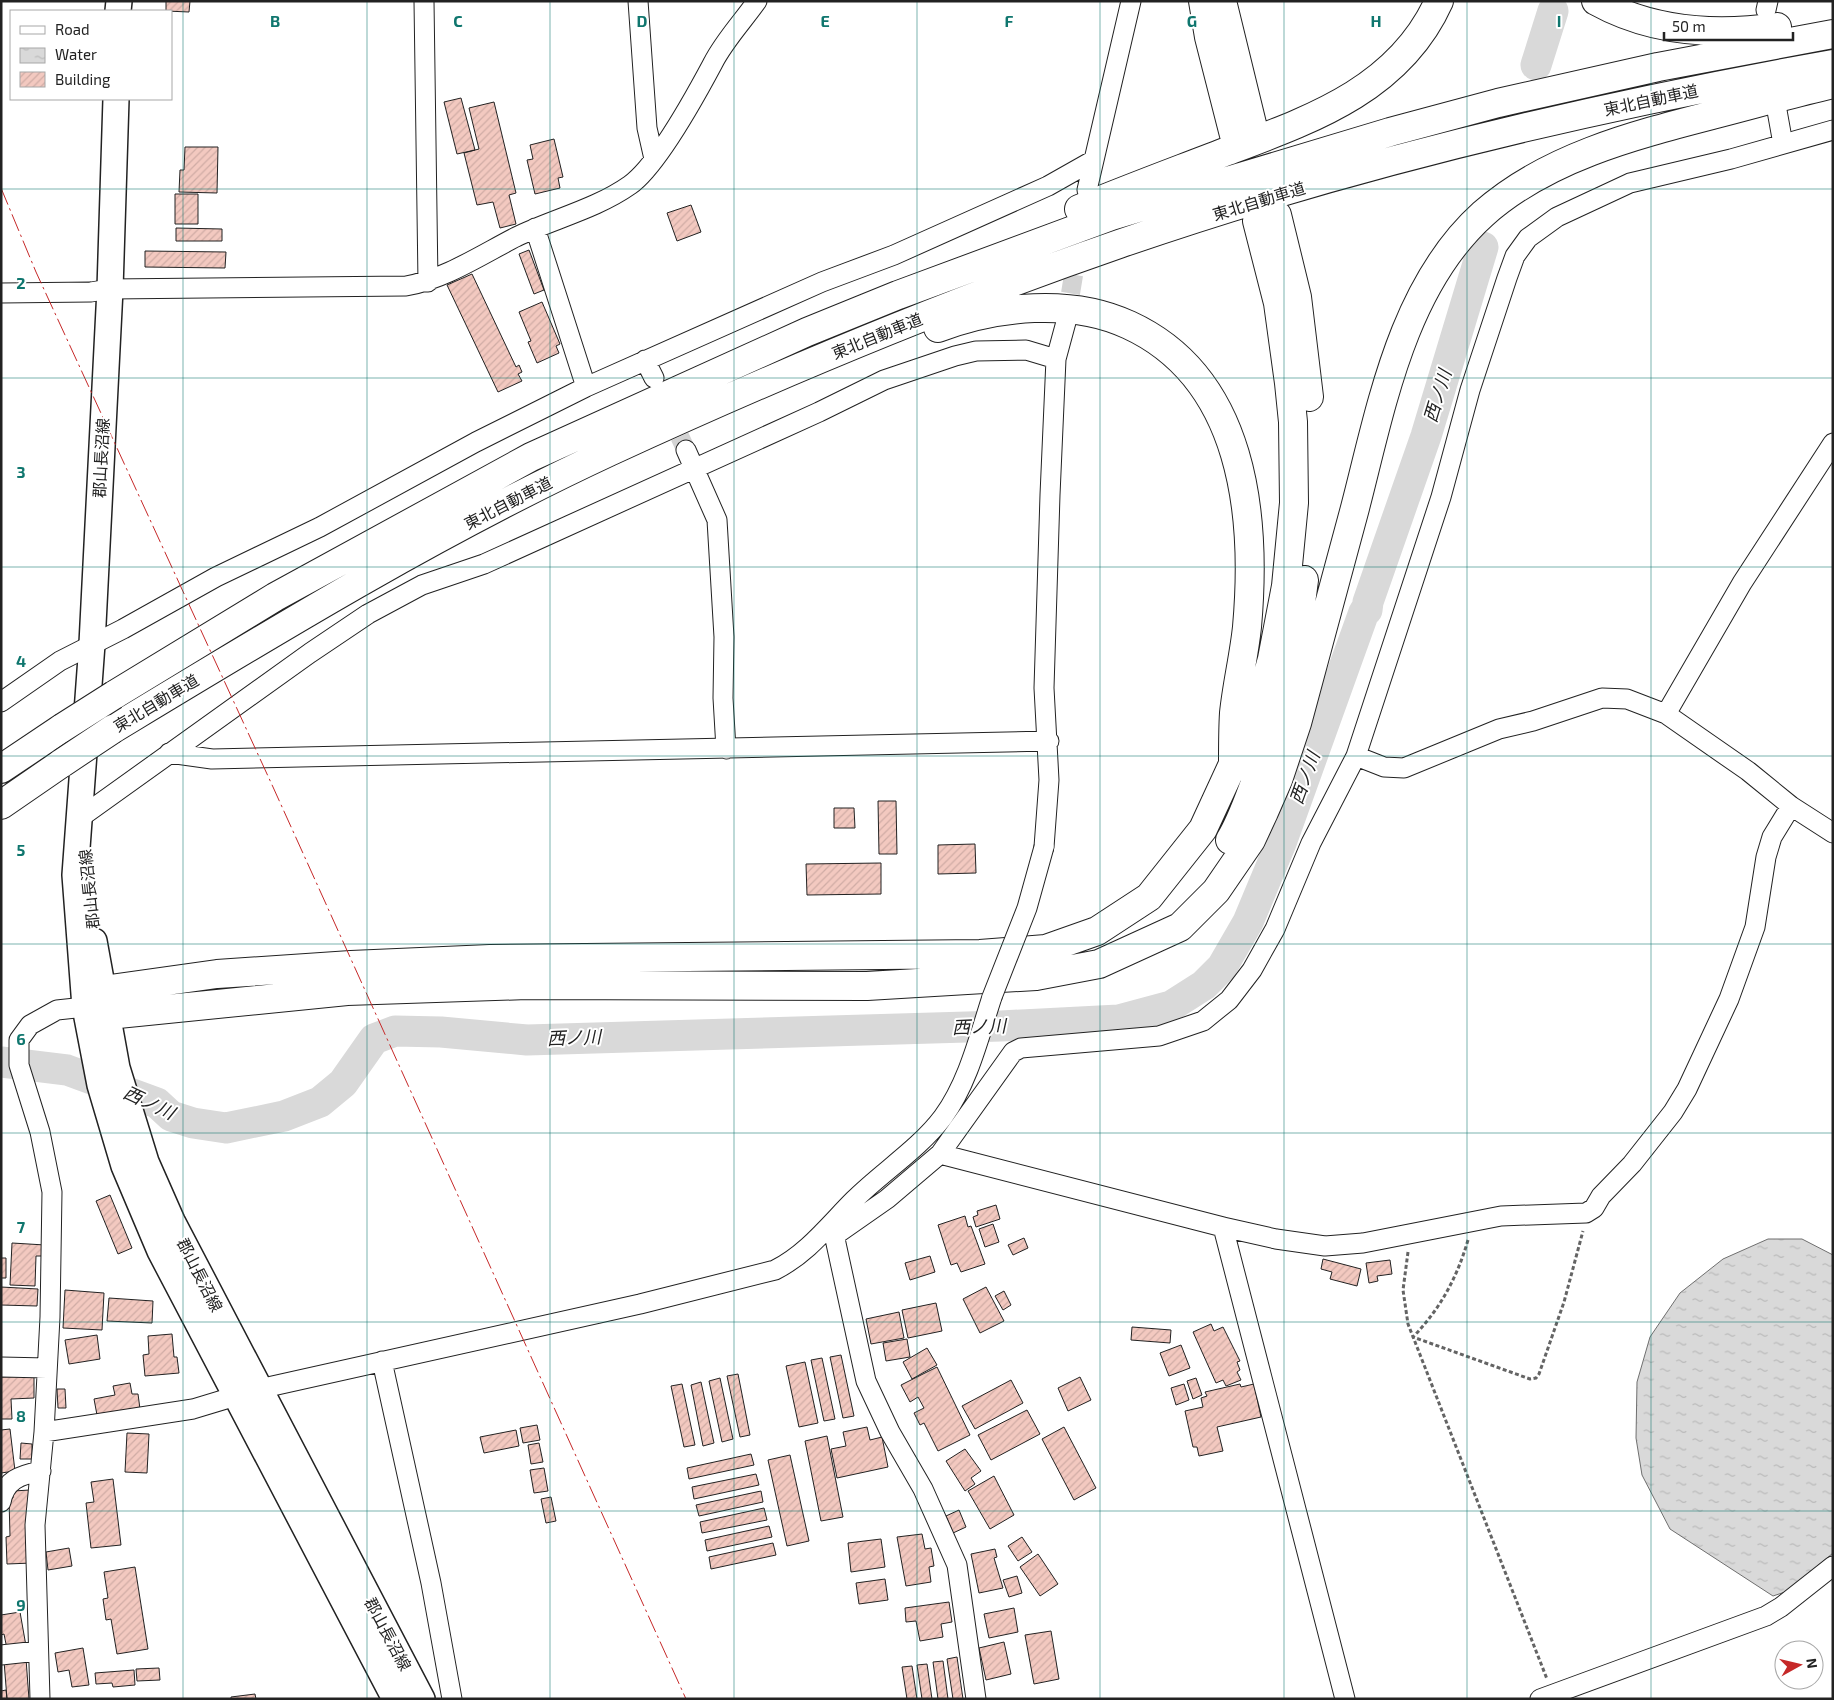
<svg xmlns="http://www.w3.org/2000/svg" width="1834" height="1700" font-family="'Exo 2','Noto Sans JP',sans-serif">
  <defs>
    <pattern id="water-ripples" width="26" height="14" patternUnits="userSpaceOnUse" patternTransform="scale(1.25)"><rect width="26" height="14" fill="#d9d9d9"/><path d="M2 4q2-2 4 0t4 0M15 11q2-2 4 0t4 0" fill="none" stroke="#bababa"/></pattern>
    <pattern id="building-hatch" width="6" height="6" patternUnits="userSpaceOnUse" patternTransform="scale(1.25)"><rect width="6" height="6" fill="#f3c9c0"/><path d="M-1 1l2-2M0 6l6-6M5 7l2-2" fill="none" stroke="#d0aca5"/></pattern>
  </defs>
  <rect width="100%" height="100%" fill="#fff"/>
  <path fill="url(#water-ripples)" stroke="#6f6f6f" d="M 1768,1239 L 1802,1239 L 1833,1255 L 1833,1553 L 1788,1591 L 1773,1596 L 1670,1529 L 1642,1475 L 1636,1438 L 1637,1382 L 1650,1337 L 1680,1293 L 1723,1259 Z"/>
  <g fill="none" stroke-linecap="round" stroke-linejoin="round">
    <path stroke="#d9d9d9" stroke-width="31" d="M 1536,65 L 1553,11
      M 1,1062 L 67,1070 L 157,1103 L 171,1116 L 193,1123 L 226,1128 L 284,1116 L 320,1102 L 343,1083 L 374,1039 L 395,1031 L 441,1032 L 527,1040 L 1001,1026 L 1119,1020 L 1171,1006 L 1204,985 L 1222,967 L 1248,922 L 1281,843 L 1364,612 L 1367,610 L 1368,602 L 1426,436 L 1483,247"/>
  </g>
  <path fill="url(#building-hatch)" stroke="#222" d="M 166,1 L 190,1 L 189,12 L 166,11 Z
    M 461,98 L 475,150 L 457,154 L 444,102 Z
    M 494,102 L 516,193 L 509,195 L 516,224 L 500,228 L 493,202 L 477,205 L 464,153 L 479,149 L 469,108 Z
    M 554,139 L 563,177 L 558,178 L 560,188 L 535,194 L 527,160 L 533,159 L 530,145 Z
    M 185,147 L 218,147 L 217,193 L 179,192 L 180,170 L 184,170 Z
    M 175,194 L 198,194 L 198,224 L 175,224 Z
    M 691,205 L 701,232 L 677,241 L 667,213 Z
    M 176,228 L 222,229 L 222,241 L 176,241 Z
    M 529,250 L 544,290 L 534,294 L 519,254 Z
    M 145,251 L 226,252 L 225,268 L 145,267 Z
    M 472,274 L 516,367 L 519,365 L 522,372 L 518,374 L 522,381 L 498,392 L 447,285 Z
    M 542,302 L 560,344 L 556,346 L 559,353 L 537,363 L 528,342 L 531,341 L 519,312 Z
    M 878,801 L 896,801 L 897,854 L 879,854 Z
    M 834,808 L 854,808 L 855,828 L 834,828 Z
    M 975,844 L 976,873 L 938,874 L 938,845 Z
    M 881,863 L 881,894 L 807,895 L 806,864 Z
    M 110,1195 L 132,1248 L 118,1254 L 96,1201 Z
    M 996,1205 L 1000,1219 L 976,1227 L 973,1217 L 978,1215 L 977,1211 Z
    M 965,1216 L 968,1227 L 971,1226 L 985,1264 L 961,1272 L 957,1263 L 951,1265 L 938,1225 Z
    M 993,1224 L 999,1242 L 985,1247 L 979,1229 Z
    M 1024,1238 L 1028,1248 L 1013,1255 L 1008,1245 Z
    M 12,1243 L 45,1245 L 44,1256 L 36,1256 L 35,1286 L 10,1285 Z
    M 930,1256 L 935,1272 L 910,1280 L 905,1263 Z
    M 1,1258 L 6,1258 L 6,1278 L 1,1278 Z
    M 1323,1259 L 1361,1269 L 1357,1286 L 1330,1279 L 1332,1272 L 1321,1269 Z
    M 1390,1260 L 1392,1274 L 1377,1276 L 1378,1281 L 1369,1283 L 1366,1263 Z
    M 1,1287 L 38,1289 L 37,1306 L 1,1305 Z
    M 986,1287 L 1004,1321 L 980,1333 L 963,1299 Z
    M 65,1290 L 104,1293 L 102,1330 L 63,1328 Z
    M 1004,1291 L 1011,1305 L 1003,1310 L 995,1296 Z
    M 109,1298 L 153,1301 L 152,1323 L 107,1321 Z
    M 936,1303 L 942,1331 L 908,1338 L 902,1310 Z
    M 899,1312 L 904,1338 L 871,1344 L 866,1319 Z
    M 1211,1324 L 1214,1331 L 1223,1327 L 1240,1361 L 1237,1362 L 1240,1370 L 1237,1372 L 1241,1380 L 1226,1386 L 1223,1380 L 1216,1383 L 1193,1332 Z
    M 1132,1327 L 1171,1330 L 1170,1343 L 1131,1340 Z
    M 172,1334 L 174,1357 L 177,1357 L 179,1373 L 145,1376 L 143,1355 L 149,1354 L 148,1336 Z
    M 97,1335 L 100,1359 L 69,1364 L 65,1340 Z
    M 907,1339 L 910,1357 L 886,1361 L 883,1343 Z
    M 1181,1345 L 1190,1368 L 1169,1376 L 1160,1353 Z
    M 927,1348 L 937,1365 L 912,1379 L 903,1362 Z
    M 841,1355 L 854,1416 L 843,1418 L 830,1357 Z
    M 822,1358 L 835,1419 L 824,1421 L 811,1360 Z
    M 805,1362 L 818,1423 L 799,1427 L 786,1366 Z
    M 937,1367 L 970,1435 L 938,1451 L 924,1423 L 920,1425 L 914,1413 L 924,1408 L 918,1397 L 910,1402 L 901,1385 Z
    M 738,1374 L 750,1435 L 740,1437 L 727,1376 Z
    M 34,1376 L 34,1398 L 11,1399 L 12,1419 L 1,1419 L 1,1377 Z
    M 1080,1377 L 1091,1400 L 1068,1411 L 1058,1388 Z
    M 720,1378 L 733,1439 L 722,1442 L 709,1381 Z
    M 1196,1378 L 1202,1395 L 1193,1399 L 1187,1381 Z
    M 1011,1380 L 1023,1403 L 975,1429 L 962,1406 Z
    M 701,1382 L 714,1443 L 703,1446 L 691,1385 Z
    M 130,1383 L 132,1394 L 138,1394 L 140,1409 L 97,1415 L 94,1399 L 115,1395 L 113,1386 Z
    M 682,1384 L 695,1445 L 684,1447 L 671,1386 Z
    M 1184,1384 L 1189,1400 L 1176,1405 L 1171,1388 Z
    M 1240,1384 L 1241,1387 L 1254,1384 L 1261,1417 L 1217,1427 L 1223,1451 L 1199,1456 L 1197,1447 L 1193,1447 L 1185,1411 L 1203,1407 L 1201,1398 L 1207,1396 L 1205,1392 Z
    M 57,1389 L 65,1389 L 66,1408 L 58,1408 Z
    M 1027,1410 L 1040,1434 L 991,1460 L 978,1435 Z
    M 537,1425 L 540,1440 L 523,1443 L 520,1428 Z
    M 867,1427 L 870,1440 L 882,1437 L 888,1467 L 837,1478 L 831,1449 L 846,1446 L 843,1432 Z
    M 1064,1427 L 1096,1488 L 1074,1500 L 1042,1439 Z
    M 10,1429 L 15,1471 L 1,1473 L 1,1430 Z
    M 516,1430 L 519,1446 L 484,1453 L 480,1437 Z
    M 127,1433 L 149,1434 L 147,1473 L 125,1472 Z
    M 827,1436 L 843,1517 L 821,1521 L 805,1441 Z
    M 21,1443 L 32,1444 L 32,1459 L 20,1459 Z
    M 539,1443 L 543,1462 L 531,1464 L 528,1445 Z
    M 965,1449 L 981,1471 L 971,1478 L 975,1484 L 965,1491 L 946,1461 Z
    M 751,1454 L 754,1465 L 689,1479 L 687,1468 Z
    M 790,1455 L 809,1541 L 787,1546 L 768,1460 Z
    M 544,1468 L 548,1491 L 534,1493 L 530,1470 Z
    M 756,1474 L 759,1485 L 694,1499 L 692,1487 Z
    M 994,1476 L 1014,1515 L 990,1529 L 968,1491 Z
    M 113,1479 L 121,1545 L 91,1548 L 86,1503 L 94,1502 L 91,1482 Z
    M 30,1490 L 32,1563 L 7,1564 L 6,1537 L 10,1536 L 9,1499 L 13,1498 L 13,1491 Z
    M 761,1491 L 763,1502 L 699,1516 L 696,1505 Z
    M 551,1497 L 556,1521 L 546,1523 L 541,1499 Z
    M 764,1508 L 767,1520 L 702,1533 L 700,1522 Z
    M 959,1510 L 966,1527 L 953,1533 L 946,1516 Z
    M 769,1526 L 772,1537 L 707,1551 L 705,1540 Z
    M 922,1534 L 925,1549 L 931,1548 L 934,1566 L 929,1567 L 931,1582 L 906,1586 L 897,1537 Z
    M 1022,1537 L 1032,1552 L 1018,1561 L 1008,1546 Z
    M 881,1539 L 885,1567 L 851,1572 L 848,1543 Z
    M 773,1543 L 776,1555 L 711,1569 L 709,1557 Z
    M 69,1548 L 72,1566 L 48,1570 L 46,1552 Z
    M 995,1549 L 997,1557 L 994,1558 L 1003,1588 L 979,1593 L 971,1554 Z
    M 1038,1554 L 1058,1584 L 1040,1596 L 1020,1567 Z
    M 135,1567 L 148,1649 L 117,1654 L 111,1619 L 106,1620 L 103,1599 L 108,1598 L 104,1572 Z
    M 1017,1576 L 1022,1593 L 1009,1597 L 1003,1580 Z
    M 885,1579 L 888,1600 L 859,1604 L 856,1583 Z
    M 949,1602 L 952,1622 L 941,1624 L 943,1637 L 920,1641 L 916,1621 L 906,1622 L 905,1608 Z
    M 1014,1608 L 1018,1632 L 989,1638 L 984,1614 Z
    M 20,1612 L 26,1646 L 7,1649 L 4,1634 L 1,1635 L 1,1615 Z
    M 1051,1631 L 1059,1679 L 1034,1684 L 1025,1635 Z
    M 1004,1642 L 1011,1674 L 986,1680 L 979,1648 Z
    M 83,1648 L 89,1685 L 72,1687 L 69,1670 L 58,1672 L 55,1653 Z
    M 957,1657 L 963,1699 L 953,1699 L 947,1659 Z
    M 26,1659 L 29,1699 L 7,1699 L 4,1661 Z
    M 943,1661 L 948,1699 L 938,1699 L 933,1662 Z
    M 927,1664 L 932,1699 L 922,1699 L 917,1665 Z
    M 912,1666 L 917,1699 L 907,1699 L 902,1667 Z
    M 159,1668 L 160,1680 L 137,1681 L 136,1669 Z
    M 134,1670 L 135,1685 L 113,1687 L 112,1683 L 96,1684 L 95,1673 Z
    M 6,1690 L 7,1699 L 1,1699 L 1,1691 Z
    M 255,1694 L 256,1699 L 231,1699 L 231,1697 Z"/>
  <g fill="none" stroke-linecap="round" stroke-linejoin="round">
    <path stroke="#d3d3d3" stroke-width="19" stroke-dasharray="19 9" stroke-linecap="butt" d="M 1066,321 L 1083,217
      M 668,411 L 686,450"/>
    <defs>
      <path id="minor" d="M 424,1 L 428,282
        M 638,1 L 647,128 L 654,159
        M 1766,10 L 1768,1
        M 1776,105 L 1783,144
        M 1087,190 L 1131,1
        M 535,228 L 586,387
        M 1,293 L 91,292 L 110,289 L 406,286 C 445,279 481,255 516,237 C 553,219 596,209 630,185 C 657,166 697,93 713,63 C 724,41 743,21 757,1
        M 645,360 L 654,378
        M 686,450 L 717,520 L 724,637 L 723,698 L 726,749
        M 1,702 L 60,661 L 123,629 L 216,577 L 320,527 L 476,442 L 586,387 L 822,282 L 894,255 L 1048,186 L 1094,160
        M 1666,714 L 1742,583 L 1833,443
        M 169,753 L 212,759 L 1049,741
        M 1356,756 L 1384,767 L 1404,768 L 1499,729 L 1533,721 L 1602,698 L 1627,699 L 1666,714 L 1748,771 L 1791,806 L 1833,833
        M 81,817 L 310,653 L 368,614 L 422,585 L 484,564 L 819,412 L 884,380 L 955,356 L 976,351 L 1026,350 L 1056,359
        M 1044,847 L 1049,780 L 1044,688 L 1050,495 L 1056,359 L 1066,322
        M 940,1154 L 1223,1227 L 1276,1239 L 1325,1246 L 1363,1243 L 1501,1216 L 1586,1213 L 1594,1208 L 1601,1196 L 1632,1164 L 1673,1112 L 1687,1089 L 1729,999 L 1755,927 L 1766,857 L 1772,837 L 1791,806
        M 832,1225 L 866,1381 L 890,1432 L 923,1489 L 957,1565 L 976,1699
        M 1223,1227 L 1345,1699
        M 834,1236 L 887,1199 L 940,1154 L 1013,1052 L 1021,1048 L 1159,1036 L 1203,1021 L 1229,1000 L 1252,970 L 1275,929 L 1311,843 L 1356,756 L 1441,497 L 1470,390 L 1507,278 L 1515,256 L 1528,238 L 1557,217 L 1630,183 L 1731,159 L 1833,130
        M 382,1361 L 431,1583 L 452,1699
        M 1,1367 L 47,1368
        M 44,1432 L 193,1409 L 259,1389 L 640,1304 L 775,1270 C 807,1254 829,1225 854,1200 C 882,1172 919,1149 943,1117 C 968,1083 979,1037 992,997
        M 1,1502 C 5,1480 20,1475 41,1471
        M 1,1655 L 38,1651
        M 40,1699 L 35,1525 L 44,1432 L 50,1317 L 52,1192 L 40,1132 L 19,1065 L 19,1040 L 30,1025 L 57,1010 L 85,1007
        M 1540,1699 L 1766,1616 L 1781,1607 L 1833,1566"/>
      <path id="major" d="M 118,11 L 119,1
        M 116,99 L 110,289 L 92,644 L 75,875 L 85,1007 L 100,1085 L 124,1166 L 160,1251 L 395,1699
        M 94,941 L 117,1068 L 146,1162 L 172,1221 L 422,1699"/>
      <path id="highway" d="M 1203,1 L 1209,37 L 1234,135
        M 1222,1 L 1253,128
        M 1596,1 C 1652,32 1715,36 1777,27
        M 1079,209 C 1127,189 1176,171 1225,152 C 1310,120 1399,90 1439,1
        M 1277,215 L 1297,297 L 1309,397
        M 1257,221 L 1278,303 L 1289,383 L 1293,422 L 1294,503 L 1286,586 L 1272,659 L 1251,734 L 1233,764 L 1203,829 L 1149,897 L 1097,931 L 1046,949 L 980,954 L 490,959 L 351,965 L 217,974 L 103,990 L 85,1007 L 108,1015 L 347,991 L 527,985 L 867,986 L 1036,976 L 1099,964 L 1180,927 L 1216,891 L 1251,840 L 1264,812 L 1278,780 L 1297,723 C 1316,652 1335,580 1355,508 C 1381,408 1402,287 1483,214 C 1547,157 1635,135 1716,114 C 1755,104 1793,93 1833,84
        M 938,328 C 996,306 1072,298 1129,325 C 1244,378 1257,515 1247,627 C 1244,656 1237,684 1234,713 C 1233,729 1233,746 1233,762
        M 114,695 L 275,597 L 531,457 L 807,332 L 898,295 L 1111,216 L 1390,132 L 1498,103 L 1658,67 L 1833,34
        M 113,729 C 275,631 437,532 609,452 C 776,375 945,304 1119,244 C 1350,164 1592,107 1833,64
        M 1,769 L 62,728
        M 1,805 L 62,763
        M 1230,840 C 1241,822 1248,801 1256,780 C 1279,716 1296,648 1304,580"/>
    </defs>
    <use href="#minor" stroke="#222" stroke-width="21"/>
    <use href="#major" stroke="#222" stroke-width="28"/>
    <use href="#highway" stroke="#222" stroke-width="30"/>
    <path stroke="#646464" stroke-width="3" stroke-dasharray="4 2.5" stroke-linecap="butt" d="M 1468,1240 C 1457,1278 1440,1309 1413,1337 L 1530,1379 L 1536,1378 L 1539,1374 L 1564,1302 L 1583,1231
      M 1408,1252 L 1403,1290 L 1408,1324 L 1547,1679"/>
    <use href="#minor" stroke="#fff" stroke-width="19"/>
    <use href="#major" stroke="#fff" stroke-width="25"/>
    <use href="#highway" stroke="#fff" stroke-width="28"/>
    <defs>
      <path id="minor-bridge" d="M 992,997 L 1027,908 L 1044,847"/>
      <path id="highway-bridge" d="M 62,728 L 114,695
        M 62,763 L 113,729"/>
    </defs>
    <use href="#minor-bridge" stroke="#222" stroke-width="21" stroke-linecap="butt"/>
    <use href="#highway-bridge" stroke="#222" stroke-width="30" stroke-linecap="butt"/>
    <use href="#minor-bridge" stroke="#fff" stroke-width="19"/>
    <use href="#highway-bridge" stroke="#fff" stroke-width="28"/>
    <path stroke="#c62828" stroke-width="1" stroke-dasharray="18 4 2.5 4" stroke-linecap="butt" d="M 1,188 L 36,272 L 273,787 L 686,1699"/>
  </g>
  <path fill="none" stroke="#0f766e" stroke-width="1" stroke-opacity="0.55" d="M 183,1 L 183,1699M 367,1 L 367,1699M 550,1 L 550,1699M 734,1 L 734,1699M 917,1 L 917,1699M 1100,1 L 1100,1699M 1284,1 L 1284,1699M 1467,1 L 1467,1699M 1651,1 L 1651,1699M 1,189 L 1833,189M 1,378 L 1833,378M 1,567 L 1833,567M 1,756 L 1833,756M 1,944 L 1833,944M 1,1133 L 1833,1133M 1,1322 L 1833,1322M 1,1511 L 1833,1511"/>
  <g text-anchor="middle" stroke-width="4" stroke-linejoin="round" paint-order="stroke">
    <g font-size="16" fill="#222" stroke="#fff">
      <text transform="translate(1651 100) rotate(-12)" y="6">東北自動車道</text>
      <text transform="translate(1259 201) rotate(-17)" y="6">東北自動車道</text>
      <text transform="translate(877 336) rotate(-22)" y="6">東北自動車道</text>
      <text transform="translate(101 458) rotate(-87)" y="6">郡山長沼線</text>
      <text transform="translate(508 503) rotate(-27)" y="6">東北自動車道</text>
      <text transform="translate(156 703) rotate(-31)" y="6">東北自動車道</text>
      <text transform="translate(89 889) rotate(-96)" y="6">郡山長沼線</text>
      <text transform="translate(200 1275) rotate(63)" y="6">郡山長沼線</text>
      <text transform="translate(388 1634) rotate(62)" y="6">郡山長沼線</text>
    </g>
    <g font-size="18" font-style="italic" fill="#222" stroke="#fff">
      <text transform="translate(1438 396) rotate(-73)" y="6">西ノ川</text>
      <text transform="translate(1305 778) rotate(-70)" y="6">西ノ川</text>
      <text transform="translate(979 1027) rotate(-2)" y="6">西ノ川</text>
      <text transform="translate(574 1038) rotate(-2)" y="6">西ノ川</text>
      <text transform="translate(149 1103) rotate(25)" y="6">西ノ川</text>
    </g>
  </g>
  <g font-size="16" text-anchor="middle" font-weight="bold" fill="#0f766e" stroke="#fff" stroke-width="4" stroke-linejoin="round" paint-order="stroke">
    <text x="275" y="27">B</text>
    <text x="458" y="27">C</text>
    <text x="642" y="27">D</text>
    <text x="825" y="27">E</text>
    <text x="1009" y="27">F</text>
    <text x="1192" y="27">G</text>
    <text x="1376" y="27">H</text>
    <text x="1559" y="27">I</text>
    <text x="21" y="289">2</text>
    <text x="21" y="478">3</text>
    <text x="21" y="667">4</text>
    <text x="21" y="856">5</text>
    <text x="21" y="1045">6</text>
    <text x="21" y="1233">7</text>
    <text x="21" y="1422">8</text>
    <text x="21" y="1611">9</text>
  </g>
  <rect width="1834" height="1700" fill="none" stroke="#222222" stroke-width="5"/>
  <rect x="10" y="10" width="162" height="90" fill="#ffffff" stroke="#a7a7a7"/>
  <rect x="20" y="26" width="25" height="8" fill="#ffffff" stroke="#a7a7a7"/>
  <text x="55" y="35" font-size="15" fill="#222222">Road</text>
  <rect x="20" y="48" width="25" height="15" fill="url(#water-ripples)" stroke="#a7a7a7"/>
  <text x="55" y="60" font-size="15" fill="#222222">Water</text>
  <rect x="20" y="72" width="25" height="15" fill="url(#building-hatch)" stroke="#a7a7a7"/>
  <text x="55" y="85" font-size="15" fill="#222222">Building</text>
  <g transform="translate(1799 1665) rotate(82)"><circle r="24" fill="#ffffff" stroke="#a7a7a7"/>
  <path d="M0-4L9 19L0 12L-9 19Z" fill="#c62828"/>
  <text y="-8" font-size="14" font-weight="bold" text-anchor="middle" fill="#222222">N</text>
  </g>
  <path d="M1664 32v8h129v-8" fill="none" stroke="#222222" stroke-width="2.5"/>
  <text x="1672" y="32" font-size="15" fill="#222222" stroke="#ffffff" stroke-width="4" paint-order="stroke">50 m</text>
</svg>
